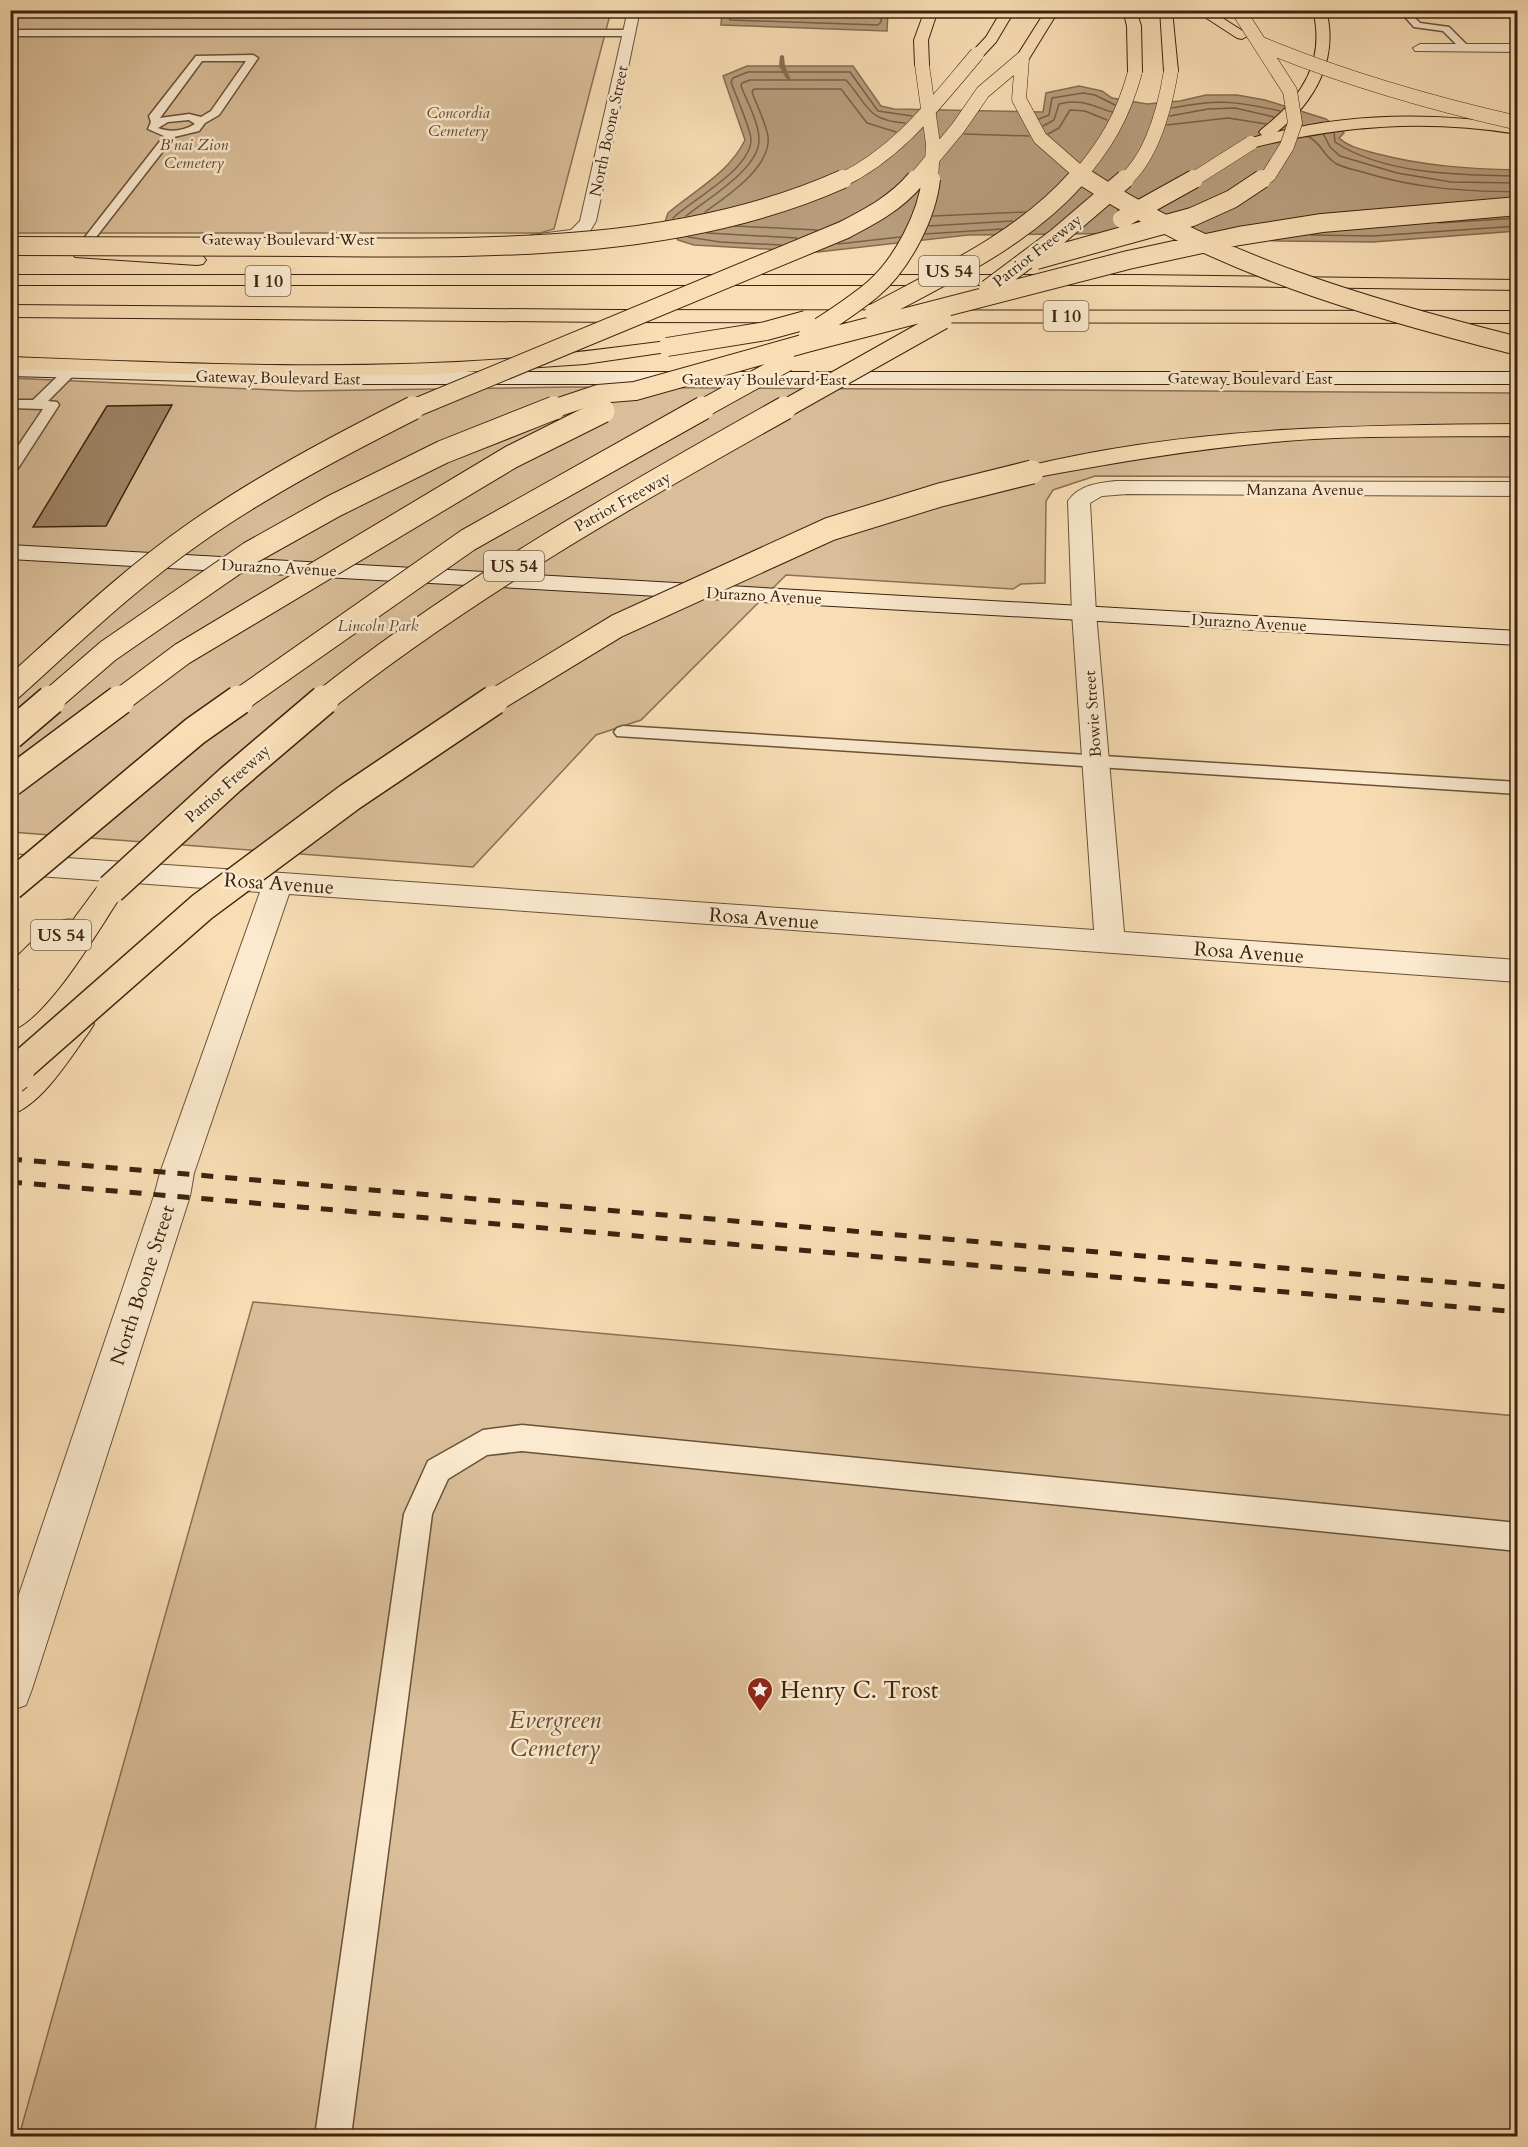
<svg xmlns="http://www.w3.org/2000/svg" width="1528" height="2147" font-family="Cardo,serif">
  <rect width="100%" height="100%" fill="#f9deb5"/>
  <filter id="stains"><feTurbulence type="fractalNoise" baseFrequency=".00333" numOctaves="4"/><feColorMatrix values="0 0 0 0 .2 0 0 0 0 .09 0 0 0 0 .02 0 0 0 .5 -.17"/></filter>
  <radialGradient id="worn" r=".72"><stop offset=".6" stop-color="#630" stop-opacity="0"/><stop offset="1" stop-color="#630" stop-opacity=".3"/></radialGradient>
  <path fill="#d9be99" stroke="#8a7054" stroke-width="1.5" d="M 11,11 L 611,11 L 554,229 L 540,233 L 11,233 Z
    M 10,378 L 296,391 L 570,387 L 1517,393 L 1517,477 L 1095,476 L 1053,490 L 1046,501 L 1045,583 L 1021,584 L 1013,589 L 786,575 L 641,720 L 596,735 L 473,867 L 11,832 Z
    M 253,1302 L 1517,1416 L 1517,2136 L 19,2136 Z"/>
  <path fill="#b89e7d" stroke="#866d51" stroke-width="1.5" d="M 722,11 L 888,11 L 887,31 L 721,25 Z
    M 747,66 L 853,66 L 881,106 L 894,109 L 1043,112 L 1046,93 L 1079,86 L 1102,91 L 1112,98 L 1147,104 L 1180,101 L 1206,95 L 1237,95 L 1265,100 L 1326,119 L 1344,133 L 1339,138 C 1350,148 1364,150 1378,154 C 1424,166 1470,169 1517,170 L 1517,231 L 1373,242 L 1279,241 L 1158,233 L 968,235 L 818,252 L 694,245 L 678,240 L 665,222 L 668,213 C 695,190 729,173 745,140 L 723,76 Z"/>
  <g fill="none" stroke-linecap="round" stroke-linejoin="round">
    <path stroke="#7a6046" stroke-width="1.5" d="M 728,10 L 730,20 L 878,25 L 881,22 L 882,10
      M 736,10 L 871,17 L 874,10
      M 1172,108 C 1218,99 1235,101 1280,111
      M 1170,116 L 1208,109 L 1235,108 L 1274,117
      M 1039,119 L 1049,115 L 1052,98 L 1083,93 L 1095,95 L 1115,105
      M 1167,125 L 1228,118 L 1266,124
      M 1043,126 L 1054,120 L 1059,104 C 1080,98 1093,106 1112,112
      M 1334,133 L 1335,142 C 1384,175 1461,175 1518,176
      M 964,134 L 1029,136
      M 1048,134 L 1059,128 L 1070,110 L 1085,111 L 1107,120
      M 1324,135 L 1330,147 L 1340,156 L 1397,173 L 1451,182 L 1518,183
      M 1309,137 C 1321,143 1323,155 1335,163 C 1343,168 1356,170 1366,173 C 1418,189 1464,191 1518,192
      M 705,212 C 727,196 772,167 768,136 C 765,121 757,106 752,92 L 754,89 L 841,89 L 867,123 L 896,132
      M 686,216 C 707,199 759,169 759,140 C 759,122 747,102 741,86 L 742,83 L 750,80 L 846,80 C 869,106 866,120 905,123
      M 933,216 L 1025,212
      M 673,218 C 693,199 750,170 751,140 C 751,129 735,94 731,82 L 733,78 L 748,72 L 850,72 L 878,111 L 912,116
      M 1439,223 L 1518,218
      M 735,226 L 817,230
      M 929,226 L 1012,221
      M 707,233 L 797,238
      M 925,234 L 1002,229
      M 1311,235 L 1373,236 L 1518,226
      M 688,237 L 720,242 L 781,245
      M 838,244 L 900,237"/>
    <path fill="#866d51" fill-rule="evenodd" d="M 782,55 L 784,56 L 785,66 L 791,80 L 787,80 L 779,66 L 780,56 Z"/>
  </g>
  <path fill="#9e8465" stroke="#3b230f" stroke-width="1.5" d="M 172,405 L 106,526 L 33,527 L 107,406 Z"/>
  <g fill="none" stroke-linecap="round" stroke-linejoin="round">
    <defs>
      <path id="lane" d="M 1406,15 L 1412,15 L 1420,23 L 1449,27 L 1470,48 L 1462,50 L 1443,31 L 1414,27 L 1405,17 Z
        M 10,30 L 629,30 L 633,33 L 629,36 L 10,36 Z
        M 253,55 L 258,58 L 219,115 L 205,123 L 199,131 L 174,137 L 93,241 L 85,241 L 85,237 L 164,136 L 148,129 L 151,122 L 149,116 L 196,56 ZM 202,61 L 246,61 L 211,111 L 201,117 L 189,114 L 160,118 ZM 189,120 L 195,124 C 183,131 171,133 158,128 L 168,122 Z
        M 69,369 L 76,373 L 48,401 L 57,402 L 59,405 L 15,473 L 10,474 L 10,458 L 43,409 L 10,408 L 10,400 L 33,400 L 64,370 Z
        M 623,726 L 1518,782 L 1518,794 L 617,736 L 614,732 L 617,728 Z
        M 522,1425 L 1518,1523 L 1518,1551 L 522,1451 L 487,1455 L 448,1479 L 432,1514 L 351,2136 L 315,2136 L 404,1514 L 428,1461 L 483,1430 Z"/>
      <path id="street" d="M 628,10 L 640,10 L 596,221 L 587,236 L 581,239 L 537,244 L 531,243 L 528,239 L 531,235 L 571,230 L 580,221 Z
        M 1420,44 L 1518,44 L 1518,52 L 1415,51 L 1413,48 Z
        M 1116,481 L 1518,482 L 1518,496 L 1127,494 L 1102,496 L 1090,503 L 1096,613 L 1124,932 L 1518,960 L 1518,982 L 289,894 L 194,1173 L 190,1196 L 32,1689 L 26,1705 L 10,1711 L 10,1621 L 154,1196 L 160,1173 L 260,892 L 10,874 L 10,854 L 1094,930 L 1072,613 L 1068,501 C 1079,485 1098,483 1116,481 Z"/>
      <path id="secondary" d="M 10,364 L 302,372 L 1518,372 L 1518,384 L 302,384 L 10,376 Z
        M 10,545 L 1518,631 L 1518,645 L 10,559 Z"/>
      <path id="highway" d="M 925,10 L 938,10 L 928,40 L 929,65 L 922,69 L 915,65 L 914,40 Z
        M 1002,10 L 1015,10 L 996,42 L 982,57 L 972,57 L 970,54 L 986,37 Z
        M 1046,10 L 1059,10 L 1027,62 L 1017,62 L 1015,59 Z
        M 1123,10 L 1136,10 L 1141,26 L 1142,72 L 1135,76 L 1128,72 L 1127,26 Z
        M 1160,10 L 1172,10 L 1178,71 L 1171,75 L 1164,71 Z
        M 1194,10 L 1210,10 L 1249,35 L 1242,39 L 1237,38 Z
        M 1313,10 L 1326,10 C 1339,59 1315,102 1277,132 C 1356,112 1438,113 1518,125 L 1518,134 C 1424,119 1343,125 1251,148 L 1246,146 L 1243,143 L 1246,140 L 1262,135 L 1259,132 L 1262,129 C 1301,99 1326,62 1313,10 Z
        M 81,248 L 197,255 L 203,256 L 206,260 L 203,264 L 197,265 L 75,257 L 72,253 L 75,249 Z
        M 10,275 L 1138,275 L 1518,280 L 1518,290 L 1138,285 L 10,285 Z
        M 10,305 L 614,310 L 1518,311 L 1518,323 L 614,322 L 10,317 Z
        M 667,341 L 674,343 L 677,347 L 674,351 L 585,364 L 421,375 L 257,376 L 10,369 L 10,357 C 175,363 340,371 505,359 C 559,355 613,348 667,341 Z
        M 1518,424 L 1518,436 C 1440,437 1362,435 1285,441 C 1200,448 1116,462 1032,478 L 1024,477 L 1021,472 L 1024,467 C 1186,427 1352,425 1518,424 Z
        M 111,879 L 121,882 L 126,889 L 121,896 C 99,929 47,1020 10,1031 L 10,999 L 20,989 L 10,992 L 10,963 C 25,950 54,915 73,920 L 101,882 Z
        M 78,1012 L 89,1016 L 94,1024 L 89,1032 C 70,1058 42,1105 10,1115 L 10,1081 L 31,1061 L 67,1016 Z"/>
    </defs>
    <use href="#lane" stroke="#6a5238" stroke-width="3"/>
    <use href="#street" stroke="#6a5238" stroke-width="2"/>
    <use href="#secondary" stroke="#3b230f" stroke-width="2"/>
    <use href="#highway" stroke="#3b230f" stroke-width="2"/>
    <use href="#lane" fill="#fbeacf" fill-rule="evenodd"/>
    <use href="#street" fill="#fbeacf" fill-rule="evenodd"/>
    <use href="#secondary" fill="#fbeacf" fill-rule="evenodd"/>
    <use href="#highway" fill="#f9deb5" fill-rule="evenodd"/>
    <path stroke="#3b230f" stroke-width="5" stroke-dasharray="12 12" stroke-linecap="butt" d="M 10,1159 L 1518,1288
      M 10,1182 L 1518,1312"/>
    <defs>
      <path id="highway-bridge-far4" d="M 1238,10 L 1290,91 L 1295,123 L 1287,146 L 1269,175 L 1260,181
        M 1259,43 C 1343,78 1429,103 1518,123
        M 1022,59 L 1019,99 L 1040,138 L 1089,181
        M 922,65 L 933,144 L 931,181
        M 840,181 C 899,153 935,103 977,54
        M 914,181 L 958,128 L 983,92 L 1022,59
        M 1075,181 C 1105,146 1123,117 1135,72
        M 1124,181 C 1153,156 1165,107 1171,71
        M 1191,181 L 1251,143"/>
      <path id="highway-bridge-far3" d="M 1087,179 C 1218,265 1367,308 1518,346
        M 1122,219 L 1194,179
        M 10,246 C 110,247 210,247 310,247 C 487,248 678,253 843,179
        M 1036,260 L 1192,217 L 1232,199 L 1262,179
        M 988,289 L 1056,238 L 1125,179
        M 874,313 C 943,276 1023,239 1076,179
        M 808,335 C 830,320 853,306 873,289 C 902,264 927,216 931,179
        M 667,347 L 766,331 L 806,320
        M 410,410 L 844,230 C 871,216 896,203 916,179
        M 550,410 L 598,394 L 635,391 L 810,342 L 1128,260 L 1239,236 L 1322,223 L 1518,206
        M 700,410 L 787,362
        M 783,410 L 943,320"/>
      <path id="highway-bridge-far2" d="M 10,690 C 70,636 129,579 195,533 C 262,486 340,445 413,408
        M 49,702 L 108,651 L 250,553 L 334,506 L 443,452 L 554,408
        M 118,702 L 182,654 L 511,457 L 603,411
        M 237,702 L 468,540 L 703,408
        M 322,702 C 466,588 626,497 785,408
        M 492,702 L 617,626 L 830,529 L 940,495 L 1032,472"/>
      <path id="highway-bridge-far1" d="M 10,735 L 51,700
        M 10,782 L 120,700
        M 10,886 L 195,731 L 239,700
        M 111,889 L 230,780 L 324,700
        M 13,1073 L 202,907 L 350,797 L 494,700"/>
      <path id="highway-bridge" d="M 10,1076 L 15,1072"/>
    </defs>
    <use href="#highway-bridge-far4" stroke="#3b230f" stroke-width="15" stroke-linecap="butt"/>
    <use href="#highway-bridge-far3" stroke="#3b230f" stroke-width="20" stroke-linecap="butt"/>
    <use href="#highway-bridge-far2" stroke="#3b230f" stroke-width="25" stroke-linecap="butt"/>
    <use href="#highway-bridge-far1" stroke="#3b230f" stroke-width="32" stroke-linecap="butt"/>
    <use href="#highway-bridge" stroke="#3b230f" stroke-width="40" stroke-linecap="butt"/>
    <use href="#highway-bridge-far4" stroke="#f9deb5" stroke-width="14"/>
    <use href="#highway-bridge-far3" stroke="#f9deb5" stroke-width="18"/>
    <use href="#highway-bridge-far2" stroke="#f9deb5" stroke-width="23"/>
    <use href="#highway-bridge-far1" stroke="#f9deb5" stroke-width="29"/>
    <use href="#highway-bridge" stroke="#f9deb5" stroke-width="38"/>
  </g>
  <defs>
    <symbol id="sight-pin" viewBox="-11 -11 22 30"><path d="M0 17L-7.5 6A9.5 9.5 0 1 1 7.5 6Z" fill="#8f2418" stroke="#fbeacf"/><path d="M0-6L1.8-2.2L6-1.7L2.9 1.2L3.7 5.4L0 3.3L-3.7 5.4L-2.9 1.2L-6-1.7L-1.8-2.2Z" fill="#fff"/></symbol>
  </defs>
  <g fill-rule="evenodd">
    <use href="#sight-pin" x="745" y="1675" width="30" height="40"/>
  </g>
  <g text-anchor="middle" stroke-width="5" stroke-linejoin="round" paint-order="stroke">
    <g font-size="16" font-style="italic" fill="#624a32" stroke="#fbeacf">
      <text x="458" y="118">Concordia<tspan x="458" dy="18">Cemetery</tspan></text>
      <text x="194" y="150">B'nai Zion<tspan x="194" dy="18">Cemetery</tspan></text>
      <text x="378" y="631">Lincoln Park</text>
    </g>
    <g font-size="16" fill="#3b230f" stroke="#fbeacf">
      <text transform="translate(608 131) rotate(-78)" y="6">North Boone Street</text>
      <text x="288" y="245">Gateway Boulevard West</text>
      <text transform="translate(1037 250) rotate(-38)" y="6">Patriot Freeway</text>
      <text transform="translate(278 377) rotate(1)" y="6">Gateway Boulevard East</text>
      <text x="1250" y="384">Gateway Boulevard East</text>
      <text x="764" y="385">Gateway Boulevard East</text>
      <text x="1305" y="495">Manzana Avenue</text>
      <text transform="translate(622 501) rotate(-29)" y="6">Patriot Freeway</text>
      <text transform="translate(279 567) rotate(3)" y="6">Durazno Avenue</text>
      <text transform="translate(764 595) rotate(3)" y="6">Durazno Avenue</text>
      <text transform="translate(1249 622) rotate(3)" y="6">Durazno Avenue</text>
      <text transform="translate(1092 714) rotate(-94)" y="6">Bowie Street</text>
      <text transform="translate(227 783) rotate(-42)" y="6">Patriot Freeway</text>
    </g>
    <g fill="#fbeacf" stroke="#755f49" stroke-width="1.5">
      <rect x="919" y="256" width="60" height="30" rx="4.5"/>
      <rect x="245.5" y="266" width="45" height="30" rx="4.5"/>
      <rect x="1043.5" y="301" width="45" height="30" rx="4.5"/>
      <rect x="484" y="551" width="60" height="30" rx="4.5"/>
      <rect x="31" y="920" width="60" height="30" rx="4.5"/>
    </g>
    <g font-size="18" font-weight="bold" fill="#3b230f">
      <text x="949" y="277">US 54</text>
      <text x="268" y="287">I 10</text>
      <text x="1066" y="322">I 10</text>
      <text x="514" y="572">US 54</text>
      <text x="61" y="941">US 54</text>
    </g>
    <g font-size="20" fill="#3b230f" stroke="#fbeacf">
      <text transform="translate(279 883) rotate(4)" y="7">Rosa Avenue</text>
      <text transform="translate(764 918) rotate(4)" y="7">Rosa Avenue</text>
      <text transform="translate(1249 952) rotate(4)" y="7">Rosa Avenue</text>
      <text transform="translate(142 1285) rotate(-72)" y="7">North Boone Street</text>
    </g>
    <g font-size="24" fill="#3b230f" stroke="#fbeacf" text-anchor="start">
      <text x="780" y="1698">Henry C. Trost</text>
    </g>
    <g font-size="24" font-style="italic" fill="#624a32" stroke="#fbeacf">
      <text x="555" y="1728">Evergreen<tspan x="555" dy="28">Cemetery</tspan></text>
    </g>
  </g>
  <rect width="1528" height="2147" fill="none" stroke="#f9deb5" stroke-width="36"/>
  <rect x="12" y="12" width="1504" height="2123" fill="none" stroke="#3b230f" stroke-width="3"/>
  <rect x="18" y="18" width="1492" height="2111" fill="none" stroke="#3b230f" stroke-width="1.5"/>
  <rect width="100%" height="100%" filter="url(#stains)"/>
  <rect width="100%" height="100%" fill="url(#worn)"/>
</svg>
